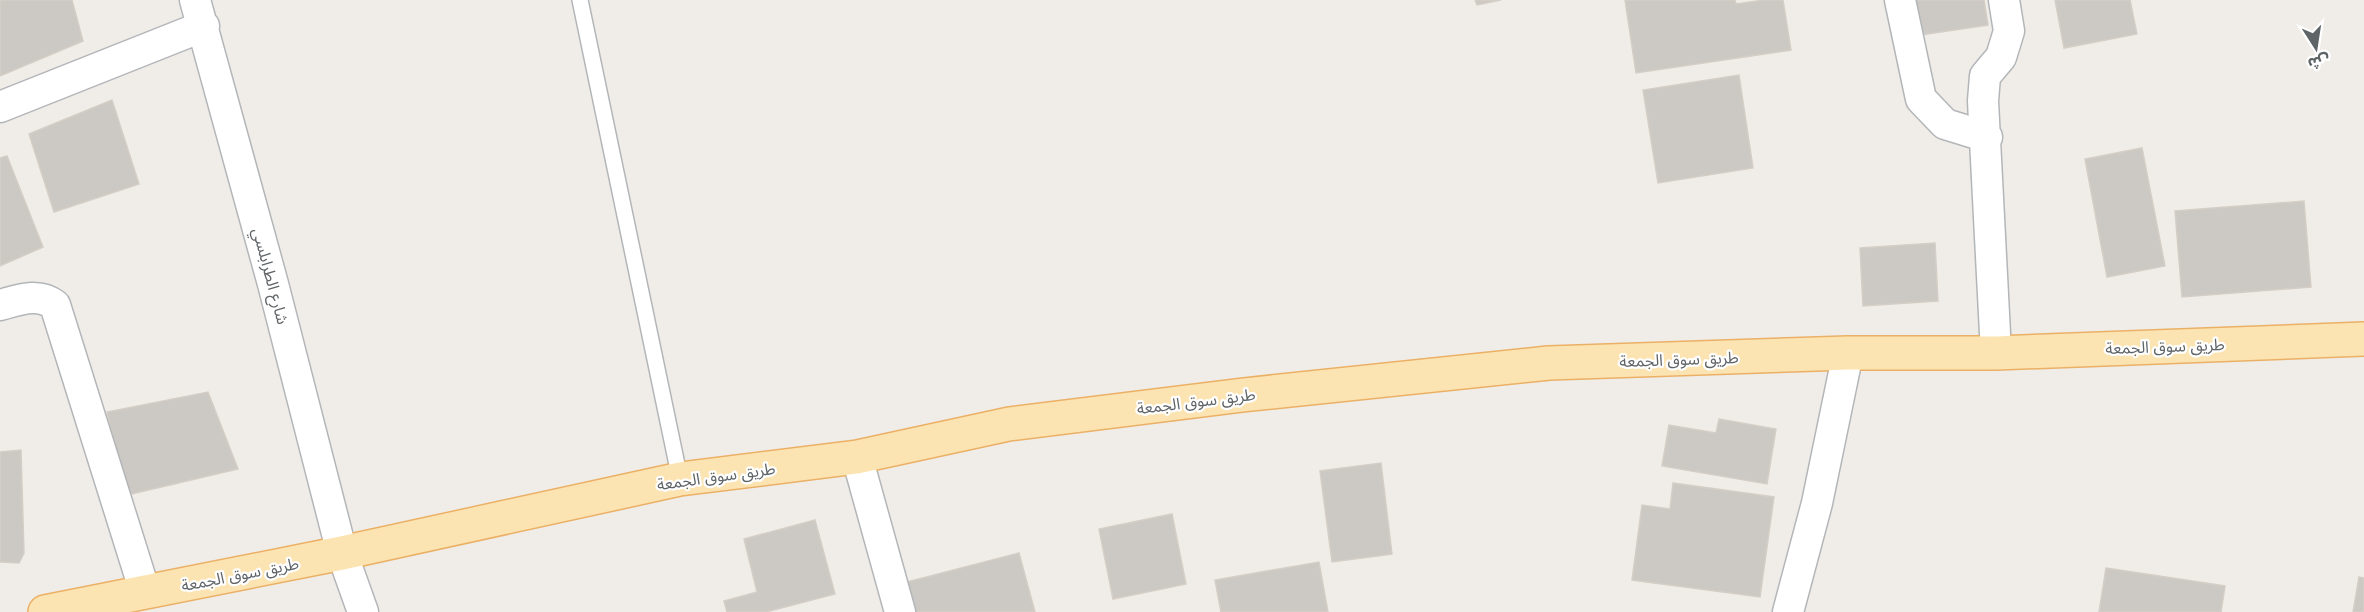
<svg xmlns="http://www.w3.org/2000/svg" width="2364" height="612" font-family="Helvetica,'Noto Sans Arabic',sans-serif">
  <rect width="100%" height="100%" fill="#f0ede8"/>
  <path fill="#ccc8c4" stroke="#d5cec6" stroke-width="1.5" d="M 0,0 L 72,0 L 83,41 L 0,76 Z
    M 1475,0 L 1501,0 L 1477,5 Z
    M 1625,0 L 1735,0 L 1736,4 L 1764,0 L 1783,0 L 1791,50 L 1636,73 Z
    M 1916,0 L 1984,0 L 1988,25 L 1921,35 Z
    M 2055,0 L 2130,0 L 2137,34 L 2064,48 Z
    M 1739,75 L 1753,168 L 1658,183 L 1643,90 Z
    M 112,100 L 139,184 L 54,212 L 29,134 Z
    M 2142,148 L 2165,266 L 2107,277 L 2085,159 Z
    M 7,156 L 43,247 L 0,266 L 0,158 Z
    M 2304,201 L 2311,287 L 2182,297 L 2175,211 Z
    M 1935,243 L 1938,301 L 1863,306 L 1860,248 Z
    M 208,392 L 238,469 L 127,495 L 107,412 Z
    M 1719,419 L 1776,429 L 1767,484 L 1662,466 L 1669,425 L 1716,433 Z
    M 21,450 L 24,553 L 19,563 L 0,562 L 0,452 Z
    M 1381,463 L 1392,554 L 1332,562 L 1320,471 Z
    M 1673,483 L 1774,497 L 1760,597 L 1632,580 L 1642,505 L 1670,509 Z
    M 1172,514 L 1186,584 L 1113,599 L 1099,529 Z
    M 815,520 L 835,594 L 766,612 L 727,612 L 724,601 L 757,592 L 744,539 Z
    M 1019,553 L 1035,612 L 911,612 L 903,583 Z
    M 1319,562 L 1328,612 L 1221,612 L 1215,580 Z
    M 2106,568 L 2225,586 L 2221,612 L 2099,612 Z
    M 2359,577 L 2364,578 L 2364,612 L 2353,612 Z"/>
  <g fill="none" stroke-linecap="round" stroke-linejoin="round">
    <defs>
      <path id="service" d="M 580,0 L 680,479"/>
      <path id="minor" d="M 195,0 L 273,284 L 342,553 L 363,612
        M 1900,0 L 1921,99 L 1945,124 L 1987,137
        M 0,107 L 204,26
        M 0,305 C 19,300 38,292 55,305 L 145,592
        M 1996,353 L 1983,101 L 1985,76 L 2001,57 L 2009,31 L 2004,0
        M 857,457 L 900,612
        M 1788,612 L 1817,503 L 1848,353"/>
      <path id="primary" d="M 45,612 L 342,553 L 680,479 L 857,457 L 1009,424 L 1243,395 L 1549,363 L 1848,353 L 1996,353 L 2364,339"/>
    </defs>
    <use href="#service" stroke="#b3b6b9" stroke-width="18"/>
    <use href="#minor" stroke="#b3b6b9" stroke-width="33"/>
    <use href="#primary" stroke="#ebb066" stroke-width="36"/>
    <use href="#service" stroke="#fff" stroke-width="15"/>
    <use href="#minor" stroke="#fff" stroke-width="30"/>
    <use href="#primary" stroke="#fbe4b2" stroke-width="33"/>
  </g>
  <g text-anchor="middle" stroke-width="4.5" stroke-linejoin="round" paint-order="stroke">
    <g font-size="16" fill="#5f6467" stroke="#fff">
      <text transform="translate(271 276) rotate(75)" y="6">شارع الطرابلسي</text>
      <text transform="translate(2165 346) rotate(-2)" y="6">طريق سوق الجمعة</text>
      <text transform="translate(1679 359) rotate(-2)" y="6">طريق سوق الجمعة</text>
      <text transform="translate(1196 401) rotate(-7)" y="6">طريق سوق الجمعة</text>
      <text transform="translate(716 476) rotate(-8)" y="6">طريق سوق الجمعة</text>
      <text transform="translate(240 574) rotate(-11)" y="6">طريق سوق الجمعة</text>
    </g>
  </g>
  <g transform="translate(2316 48) rotate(168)" stroke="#ffffff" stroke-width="4.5" paint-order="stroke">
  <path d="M0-4.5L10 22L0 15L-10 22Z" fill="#5f6467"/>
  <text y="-9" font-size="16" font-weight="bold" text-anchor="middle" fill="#5f6467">ش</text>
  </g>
</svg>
